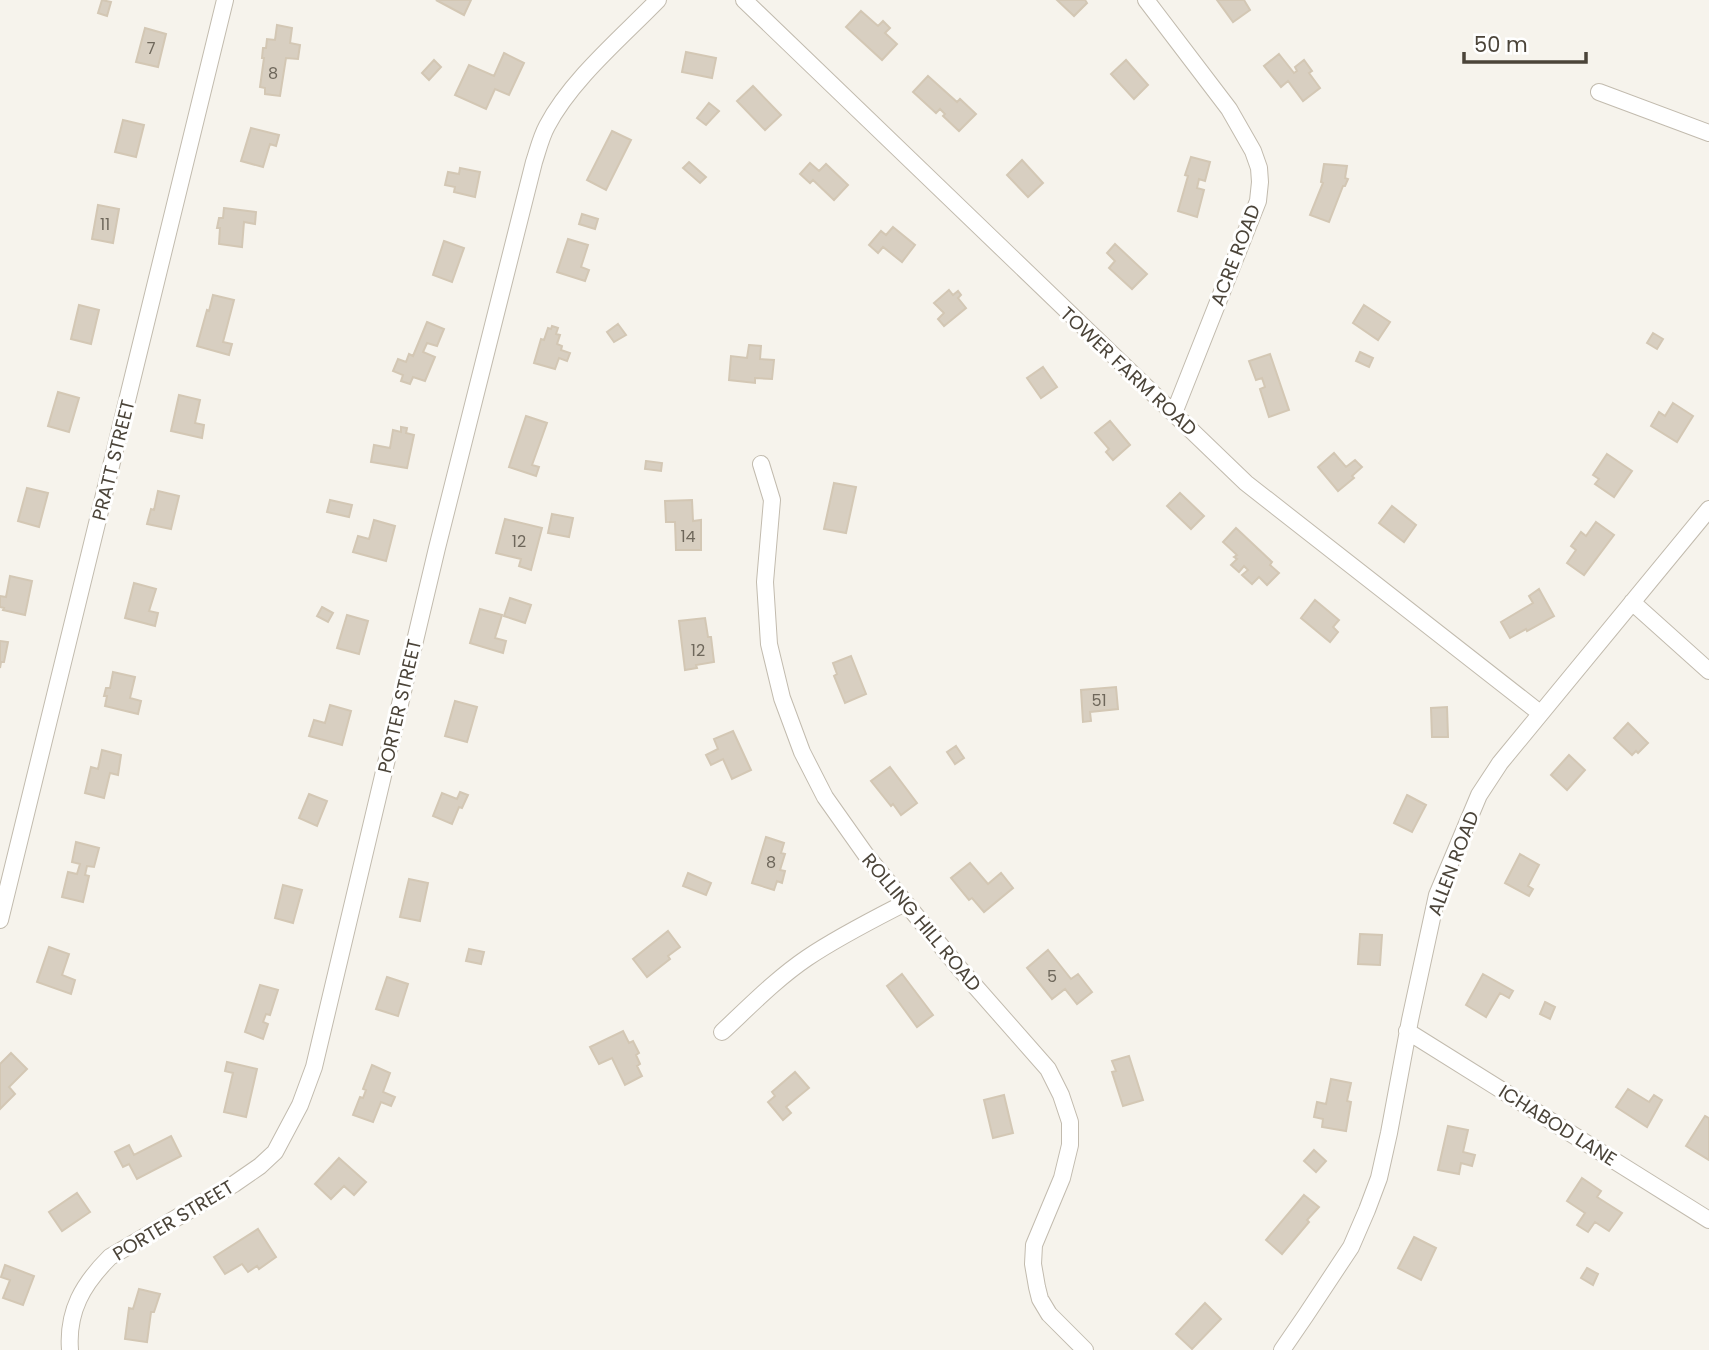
<svg xmlns="http://www.w3.org/2000/svg" width="1709" height="1350" font-family="Poppins,sans-serif">
  <rect width="100%" height="100%" fill="#f6f3ec"/>
  <path fill="#d8cfc1" stroke="#d3c7b4" stroke-width="2" d="M 102,0 L 111,2 L 107,16 L 98,13 Z
    M 436,0 L 471,0 L 464,15 Z
    M 1057,0 L 1085,0 L 1087,3 L 1074,16 Z
    M 1217,0 L 1244,0 L 1250,10 L 1233,22 Z
    M 861,11 L 878,26 L 883,21 L 890,28 L 885,33 L 897,44 L 882,60 L 846,27 Z
    M 277,25 L 292,28 L 290,43 L 300,45 L 298,59 L 286,58 L 280,96 L 265,94 L 265,88 L 260,87 L 264,58 L 262,58 L 263,48 L 266,48 L 267,39 L 275,40 Z
    M 145,28 L 166,34 L 158,67 L 136,62 Z
    M 686,52 L 716,58 L 712,78 L 682,72 Z
    M 504,53 L 524,63 L 509,95 L 495,89 L 486,109 L 455,95 L 469,65 L 494,76 Z
    M 1279,54 L 1294,73 L 1297,71 L 1295,67 L 1304,60 L 1312,71 L 1309,73 L 1320,88 L 1303,101 L 1288,81 L 1281,87 L 1264,66 Z
    M 434,60 L 441,67 L 429,80 L 422,73 Z
    M 1126,60 L 1148,85 L 1134,99 L 1111,74 Z
    M 928,76 L 957,102 L 960,99 L 976,114 L 959,131 L 943,116 L 945,114 L 940,109 L 936,113 L 913,92 Z
    M 753,86 L 781,115 L 765,130 L 737,101 Z
    M 709,103 L 719,111 L 706,125 L 697,118 Z
    M 123,120 L 144,125 L 136,157 L 115,152 Z
    M 251,128 L 279,135 L 276,146 L 270,144 L 263,167 L 241,161 Z
    M 612,131 L 631,140 L 606,190 L 587,180 Z
    M 1191,157 L 1210,162 L 1205,181 L 1199,179 L 1197,188 L 1204,190 L 1197,217 L 1178,211 L 1188,176 L 1185,175 Z
    M 1022,160 L 1043,183 L 1028,197 L 1007,175 Z
    M 689,162 L 706,177 L 700,183 L 683,168 Z
    M 810,163 L 819,171 L 826,164 L 848,185 L 834,200 L 813,180 L 810,183 L 800,174 Z
    M 1324,164 L 1347,166 L 1345,178 L 1348,179 L 1345,186 L 1343,186 L 1329,222 L 1310,215 L 1323,183 L 1321,182 Z
    M 460,168 L 480,172 L 475,197 L 454,192 L 455,187 L 445,185 L 448,172 L 459,174 Z
    M 98,205 L 119,209 L 113,243 L 92,239 Z
    M 224,208 L 256,212 L 255,224 L 244,222 L 242,247 L 219,244 L 220,228 L 217,228 L 219,218 L 223,218 Z
    M 582,214 L 598,219 L 595,229 L 579,224 Z
    M 893,227 L 915,245 L 902,262 L 883,247 L 878,253 L 869,245 L 881,231 L 886,235 Z
    M 568,239 L 588,245 L 581,267 L 589,270 L 585,281 L 557,272 Z
    M 444,241 L 464,248 L 452,282 L 433,275 Z
    M 1115,244 L 1147,274 L 1132,289 L 1109,268 L 1115,261 L 1107,253 Z
    M 949,290 L 953,295 L 958,291 L 961,295 L 958,298 L 966,308 L 944,326 L 938,319 L 944,313 L 934,303 Z
    M 213,295 L 234,300 L 223,342 L 232,344 L 229,355 L 197,346 L 207,310 L 209,311 Z
    M 79,305 L 99,310 L 91,344 L 71,339 Z
    M 1364,305 L 1390,322 L 1378,340 L 1353,323 Z
    M 427,322 L 444,329 L 437,346 L 427,343 L 423,352 L 435,357 L 425,381 L 413,377 L 410,384 L 401,381 L 403,375 L 393,371 L 398,359 L 406,362 L 409,354 L 413,356 Z
    M 618,324 L 626,335 L 614,342 L 607,332 Z
    M 552,326 L 558,328 L 556,334 L 560,335 L 557,344 L 562,346 L 561,350 L 570,353 L 567,361 L 559,358 L 555,369 L 534,363 L 541,339 L 544,340 L 548,328 L 551,329 Z
    M 1653,333 L 1663,339 L 1657,349 L 1647,343 Z
    M 749,345 L 761,346 L 760,359 L 774,360 L 772,379 L 755,378 L 755,383 L 729,380 L 731,356 L 747,358 Z
    M 1360,352 L 1373,358 L 1369,367 L 1356,361 Z
    M 1270,354 L 1289,410 L 1269,417 L 1260,389 L 1265,387 L 1262,378 L 1256,380 L 1249,361 Z
    M 1043,367 L 1057,387 L 1041,398 L 1027,378 Z
    M 58,392 L 79,398 L 69,432 L 48,426 Z
    M 179,395 L 200,400 L 195,423 L 204,425 L 202,438 L 171,431 Z
    M 1673,403 L 1693,416 L 1677,442 L 1651,426 L 1659,412 L 1665,416 Z
    M 526,416 L 547,423 L 532,465 L 539,467 L 536,476 L 509,467 Z
    M 1110,421 L 1130,445 L 1113,460 L 1106,452 L 1109,449 L 1095,433 Z
    M 401,427 L 407,428 L 406,433 L 414,435 L 407,468 L 371,462 L 374,445 L 390,448 L 393,430 L 401,432 Z
    M 1334,453 L 1346,467 L 1355,460 L 1362,467 L 1352,476 L 1354,478 L 1338,491 L 1318,467 Z
    M 1607,454 L 1632,471 L 1614,497 L 1595,484 L 1599,479 L 1593,475 Z
    M 646,461 L 662,463 L 661,471 L 645,469 Z
    M 834,483 L 856,487 L 846,533 L 824,529 Z
    M 27,488 L 48,493 L 39,527 L 18,521 Z
    M 158,491 L 179,496 L 171,529 L 147,524 L 151,509 L 154,510 Z
    M 1180,493 L 1204,516 L 1191,529 L 1167,506 Z
    M 330,500 L 352,505 L 349,517 L 327,512 Z
    M 692,500 L 693,521 L 701,520 L 701,550 L 676,550 L 675,522 L 666,522 L 665,501 Z
    M 1392,506 L 1416,525 L 1404,542 L 1379,523 Z
    M 552,514 L 573,518 L 569,537 L 548,533 Z
    M 505,519 L 542,528 L 531,570 L 519,566 L 521,559 L 496,553 Z
    M 374,520 L 395,526 L 386,561 L 353,552 L 358,536 L 369,539 Z
    M 1596,522 L 1614,535 L 1584,575 L 1567,563 L 1576,550 L 1571,546 L 1581,532 L 1586,536 Z
    M 1236,528 L 1272,562 L 1270,565 L 1279,573 L 1267,585 L 1259,577 L 1252,584 L 1242,575 L 1248,570 L 1244,566 L 1239,572 L 1231,565 L 1237,559 L 1234,557 L 1237,555 L 1223,542 Z
    M 10,576 L 32,581 L 25,615 L 3,610 L 4,608 L 0,607 L 0,596 L 6,597 Z
    M 134,583 L 156,589 L 149,611 L 158,613 L 155,626 L 125,618 Z
    M 1539,589 L 1554,616 L 1527,631 L 1526,629 L 1510,638 L 1501,622 L 1533,603 L 1529,596 Z
    M 510,598 L 531,605 L 525,623 L 504,616 Z
    M 1315,600 L 1339,620 L 1333,627 L 1338,632 L 1330,642 L 1301,618 Z
    M 322,607 L 333,613 L 328,622 L 317,616 Z
    M 480,609 L 502,615 L 495,638 L 506,641 L 503,653 L 470,643 Z
    M 347,615 L 368,621 L 359,654 L 337,648 Z
    M 705,618 L 708,637 L 711,637 L 714,662 L 696,665 L 697,668 L 685,670 L 679,621 Z
    M 0,641 L 8,642 L 4,662 L 1,662 L 0,668 Z
    M 851,656 L 866,694 L 845,703 L 834,676 L 837,674 L 833,663 Z
    M 113,672 L 135,677 L 130,698 L 141,701 L 138,714 L 105,706 L 107,696 L 104,696 L 106,688 L 110,688 Z
    M 1116,687 L 1118,709 L 1090,712 L 1091,721 L 1083,722 L 1081,690 Z
    M 455,701 L 477,707 L 467,742 L 445,736 Z
    M 330,705 L 351,711 L 342,745 L 309,736 L 314,720 L 325,723 Z
    M 1447,707 L 1448,737 L 1432,737 L 1431,708 Z
    M 1628,723 L 1648,743 L 1638,753 L 1636,751 L 1632,755 L 1614,738 Z
    M 733,731 L 751,770 L 732,779 L 723,759 L 711,765 L 706,755 L 718,749 L 714,739 Z
    M 956,746 L 964,758 L 955,764 L 947,752 Z
    M 102,750 L 121,755 L 118,775 L 110,773 L 104,798 L 85,793 L 91,767 L 98,769 Z
    M 1569,755 L 1585,770 L 1567,790 L 1551,775 Z
    M 890,767 L 917,803 L 901,815 L 893,804 L 891,806 L 871,781 Z
    M 460,792 L 468,795 L 462,808 L 459,807 L 452,824 L 433,816 L 442,793 L 457,799 Z
    M 309,794 L 327,801 L 317,826 L 299,818 Z
    M 1407,795 L 1426,805 L 1412,832 L 1394,823 Z
    M 766,837 L 784,843 L 781,853 L 785,854 L 780,870 L 785,871 L 782,883 L 777,881 L 774,890 L 752,883 Z
    M 76,842 L 99,848 L 94,867 L 87,866 L 85,875 L 89,876 L 83,902 L 62,897 L 68,872 L 77,874 L 80,864 L 72,862 Z
    M 1520,854 L 1539,865 L 1528,886 L 1533,889 L 1529,896 L 1505,883 Z
    M 970,863 L 988,884 L 1001,873 L 1013,888 L 984,912 L 972,898 L 969,900 L 951,878 Z
    M 688,873 L 711,883 L 706,895 L 683,886 Z
    M 409,879 L 428,883 L 420,921 L 400,917 Z
    M 283,885 L 302,890 L 293,923 L 275,918 Z
    M 668,931 L 680,947 L 668,956 L 670,959 L 647,977 L 633,959 Z
    M 1360,934 L 1382,935 L 1380,965 L 1358,964 Z
    M 49,947 L 69,954 L 62,975 L 75,980 L 71,994 L 37,982 Z
    M 469,949 L 484,952 L 481,964 L 466,961 Z
    M 1048,950 L 1071,979 L 1078,974 L 1092,992 L 1077,1004 L 1065,989 L 1052,999 L 1027,968 Z
    M 902,974 L 933,1015 L 917,1027 L 887,986 Z
    M 1483,974 L 1513,991 L 1509,998 L 1500,993 L 1486,1017 L 1466,1005 Z
    M 387,977 L 408,984 L 398,1016 L 376,1009 Z
    M 260,985 L 278,990 L 270,1015 L 266,1014 L 263,1022 L 268,1024 L 263,1039 L 245,1032 Z
    M 1545,1002 L 1555,1007 L 1550,1019 L 1540,1014 Z
    M 623,1031 L 629,1043 L 633,1041 L 639,1053 L 636,1055 L 640,1064 L 637,1066 L 642,1076 L 625,1085 L 612,1058 L 599,1064 L 590,1047 Z
    M 11,1053 L 27,1069 L 9,1087 L 15,1094 L 0,1109 L 0,1064 Z
    M 1129,1056 L 1143,1100 L 1123,1106 L 1112,1072 L 1116,1071 L 1112,1061 Z
    M 227,1062 L 257,1069 L 246,1117 L 224,1112 L 233,1073 L 225,1071 Z
    M 372,1065 L 390,1073 L 383,1092 L 395,1097 L 391,1106 L 381,1102 L 373,1122 L 353,1115 L 360,1097 L 363,1098 L 366,1090 L 363,1089 Z
    M 795,1072 L 809,1088 L 786,1107 L 791,1113 L 783,1120 L 768,1102 L 775,1096 L 772,1092 Z
    M 1331,1079 L 1351,1083 L 1347,1101 L 1351,1102 L 1346,1131 L 1322,1127 L 1323,1119 L 1314,1117 L 1317,1102 L 1326,1104 Z
    M 1628,1089 L 1649,1102 L 1654,1095 L 1662,1100 L 1647,1127 L 1616,1107 Z
    M 1004,1095 L 1013,1133 L 993,1138 L 984,1100 Z
    M 1705,1116 L 1709,1118 L 1709,1160 L 1686,1146 Z
    M 1448,1126 L 1468,1130 L 1463,1152 L 1475,1155 L 1472,1166 L 1461,1163 L 1459,1174 L 1438,1170 Z
    M 171,1136 L 181,1156 L 137,1179 L 129,1164 L 123,1167 L 115,1152 L 129,1145 L 134,1155 Z
    M 1314,1150 L 1326,1161 L 1316,1172 L 1304,1161 Z
    M 339,1158 L 366,1182 L 354,1195 L 344,1186 L 331,1199 L 315,1184 Z
    M 1582,1178 L 1601,1191 L 1597,1197 L 1622,1213 L 1609,1231 L 1595,1222 L 1588,1232 L 1577,1225 L 1585,1213 L 1567,1201 Z
    M 77,1193 L 90,1212 L 62,1231 L 49,1212 Z
    M 1304,1195 L 1319,1207 L 1307,1220 L 1309,1222 L 1282,1254 L 1266,1240 Z
    M 258,1229 L 276,1257 L 259,1269 L 257,1266 L 248,1272 L 242,1264 L 225,1274 L 214,1257 Z
    M 1414,1237 L 1436,1248 L 1421,1280 L 1398,1268 Z
    M 5,1265 L 34,1276 L 23,1305 L 3,1298 L 10,1280 L 1,1277 Z
    M 1587,1268 L 1598,1274 L 1593,1285 L 1581,1278 Z
    M 139,1289 L 160,1294 L 154,1312 L 151,1312 L 147,1342 L 125,1339 L 129,1308 L 133,1309 Z
    M 1205,1303 L 1221,1319 L 1192,1349 L 1176,1334 Z"/>
  <g fill="none" stroke-linecap="round" stroke-linejoin="round">
    <defs>
      <path id="minor" d="M 744,0 L 1246,483 L 1540,713
        M 1146,0 L 1229,109 L 1253,151 L 1259,168 L 1260,182 L 1258,201 L 1174,413
        M 1599,92 L 1709,133
        M 761,464 L 772,500 L 765,582 L 769,644 L 782,698 L 802,752 L 825,797 L 866,855 L 960,969 L 1048,1069 L 1061,1095 L 1070,1122 L 1070,1145 L 1062,1178 L 1034,1245 L 1033,1264 L 1037,1287 L 1040,1299 L 1049,1314 L 1085,1350
        M 1632,602 L 1709,671
        M 0,920 L 225,0
        M 1407,1031 L 1709,1220
        M 722,1032 C 749,1007 776,979 807,958 C 838,937 872,920 905,903
        M 70,1350 C 67,1311 83,1284 110,1257 L 234,1184 L 260,1166 L 275,1152 L 300,1105 L 314,1067 L 437,548 L 534,162 C 538,150 541,137 547,126 C 571,80 621,38 658,0
        M 1282,1350 L 1306,1315 L 1351,1247 L 1367,1210 L 1379,1178 L 1389,1133 L 1410,1020 L 1437,895 L 1479,795 L 1500,763 L 1709,509"/>
    </defs>
    <use href="#minor" stroke="#c2bbae" stroke-width="18"/>
    <use href="#minor" stroke="#fff" stroke-width="16"/>
  </g>
  <g text-anchor="middle" stroke-width="6" stroke-linejoin="round" paint-order="stroke">
    <g font-size="16" fill="#6e675b">
      <text x="151" y="54">7</text>
      <text x="273" y="79">8</text>
      <text x="105" y="230">11</text>
      <text x="688" y="542">14</text>
      <text x="519" y="547">12</text>
      <text x="698" y="656">12</text>
      <text x="1099" y="706">51</text>
      <text x="771" y="868">8</text>
      <text x="1052" y="982">5</text>
    </g>
    <g font-size="19" fill="#4b4439" stroke="#fff">
      <text transform="translate(1235 255) rotate(-69)" y="7">ACRE ROAD</text>
      <text transform="translate(1129 371) rotate(43)" y="7">TOWER FARM ROAD</text>
      <text transform="translate(113 460) rotate(-76)" y="7">PRATT STREET</text>
      <text transform="translate(399 706) rotate(-77)" y="7">PORTER STREET</text>
      <text transform="translate(1453 863) rotate(-69)" y="7">ALLEN ROAD</text>
      <text transform="translate(922 922) rotate(50)" y="7">ROLLING HILL ROAD</text>
      <text transform="translate(1558 1125) rotate(32)" y="7">ICHABOD LANE</text>
      <text transform="translate(173 1220) rotate(-31)" y="7">PORTER STREET</text>
    </g>
  </g>
  <path d="M1464 52v10h122v-10" fill="none" stroke="#4b4439" stroke-width="3.5"/>
  <text x="1474" y="52" font-size="21" fill="#4b4439" stroke="#ffffff" stroke-width="5" paint-order="stroke">50 m</text>
</svg>
